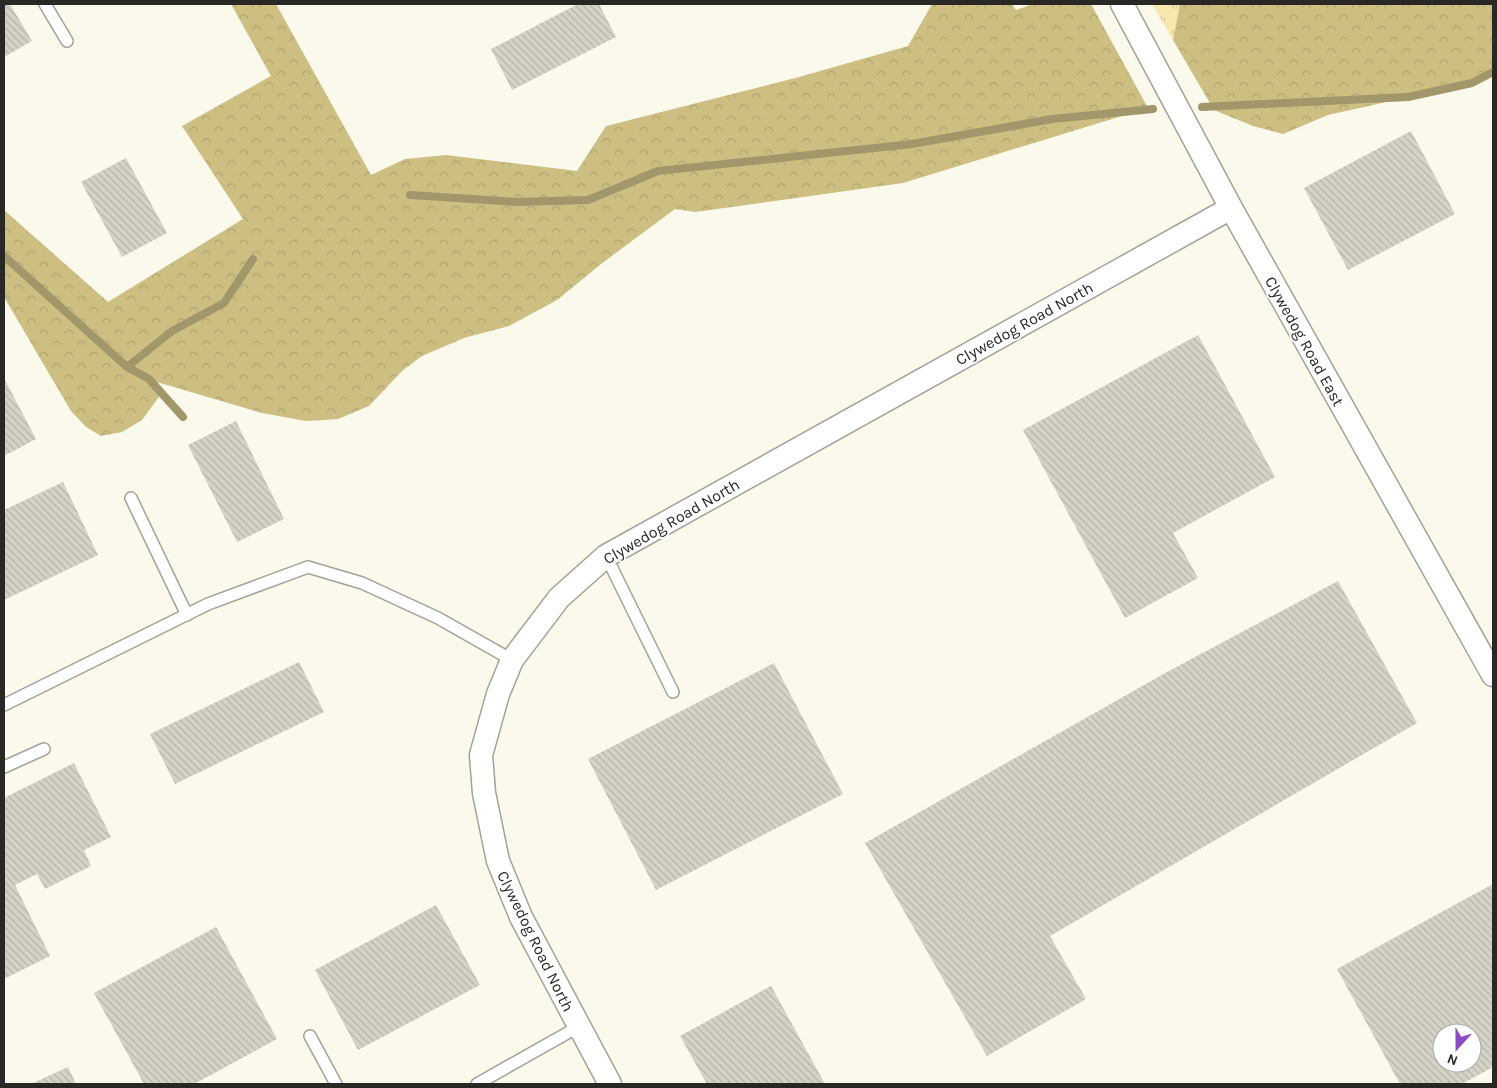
<svg xmlns="http://www.w3.org/2000/svg" width="1497" height="1088" font-family="Karla,sans-serif">
  <defs>
    <pattern id="grass-tufts" width="24" height="20" patternUnits="userSpaceOnUse" patternTransform="scale(1.25)"><rect width="24" height="20" fill="#f7e9ad"/><path d="M3 7l-1-3M5 7V3M7 7l1-3M15 17l-1-3M17 17v-4M19 17l1-3" fill="none" stroke="#d4c895"/></pattern>
    <pattern id="forest-crowns" width="20" height="18" patternUnits="userSpaceOnUse" patternTransform="scale(1.25)"><rect width="20" height="18" fill="#cdbf82"/><path d="M2 6a3 3 0 1 1 6 0M12 15a3 3 0 1 1 6 0" fill="none" stroke="#b0a470"/></pattern>
    <pattern id="building-back-hatch" width="6" height="6" patternUnits="userSpaceOnUse" patternTransform="scale(1.25)"><rect width="6" height="6" fill="#d5d3c6"/><path d="M-1 5l2 2M0 0l6 6M5-1l2 2" fill="none" stroke="#b7b5aa"/></pattern>
  </defs>
  <rect width="100%" height="100%" fill="#fbf8ec"/>
  <path fill="url(#grass-tufts)" d="M 1152,4 L 1180,4 L 1173,40 Z"/>
  <path fill="url(#forest-crowns)" d="M 231,4 L 276,4 L 371,175 L 405,159 L 446,155 L 577,171 L 606,126 L 799,77 L 908,46 L 932,4 L 1012,4 L 1016,10 L 1033,4 L 1091,4 L 1148,108 L 903,183 L 695,212 L 675,209 L 601,264 L 557,300 L 509,326 L 464,338 L 422,356 L 402,371 L 369,406 L 338,419 L 306,421 L 262,413 L 150,380 L 161,394 L 142,420 L 122,432 L 101,436 L 86,427 L 71,411 L 4,297 L 4,210 L 108,302 L 243,219 L 182,126 L 271,76 Z
    M 1180,4 L 1493,4 L 1493,72 L 1472,83 L 1328,115 L 1283,134 L 1253,126 L 1214,110 L 1173,40 Z"/>
  <g fill="none" stroke-linecap="round" stroke-linejoin="round">
    <path stroke="#a1976b" stroke-width="8" d="M 1202,107 L 1408,97 L 1472,83 L 1493,72
      M 410,195 L 517,202 L 588,200 L 658,171 L 912,144 L 1052,119 L 1153,109
      M 4,256 L 127,367 L 149,379 L 183,417
      M 127,367 L 172,331 L 224,303 L 253,259"/>
  </g>
  <path fill="url(#building-back-hatch)" fill-rule="evenodd" d="M 4,4 L 10,4 L 32,41 L 4,57 Z
    M 578,4 L 599,4 L 616,37 L 512,90 L 491,49 Z
    M 1411,131 L 1455,214 L 1348,270 L 1304,188 Z
    M 126,158 L 167,233 L 122,257 L 81,182 Z
    M 1198,335 L 1275,477 L 1173,533 L 1198,578 L 1125,618 L 1023,430 Z
    M 4,378 L 36,439 L 4,456 Z
    M 236,421 L 284,519 L 237,542 L 188,445 Z
    M 63,482 L 98,555 L 4,600 L 4,510 Z
    M 1338,581 L 1417,723 L 1050,936 L 1086,999 L 987,1056 L 865,843 L 1167,672 Z
    M 299,662 L 324,712 L 175,784 L 150,734 Z
    M 774,663 L 843,794 L 656,890 L 588,759 Z
    M 74,763 L 111,837 L 84,850 L 91,866 L 45,889 L 37,874 L 15,885 L 50,956 L 4,979 L 4,798 Z
    M 1493,884 L 1493,1067 L 1462,1084 L 1400,1084 L 1337,969 ZM 1442,1033 L 1472,1033 L 1472,1063 L 1442,1063 Z
    M 436,905 L 480,985 L 358,1050 L 315,970 Z
    M 216,927 L 277,1039 L 194,1084 L 144,1084 L 94,993 Z
    M 771,986 L 825,1084 L 707,1084 L 680,1036 Z
    M 68,1067 L 76,1084 L 31,1084 Z"/>
  <g fill="none" stroke-linecap="round" stroke-linejoin="round">
    <defs>
      <path id="lane" d="M 45,4 L 67,41
        M 131,498 L 187,615
        M 606,556 L 673,692
        M 4,705 L 208,604 L 308,567 L 362,583 L 438,618 L 512,660
        M 4,767 L 44,749
        M 310,1036 L 336,1084
        M 477,1084 L 578,1027"/>
      <path id="street" d="M 1122,4 L 1231,208 L 1493,675
        M 610,1084 L 521,917 L 498,861 L 484,793 L 481,755 L 498,694 L 512,660 L 559,598 L 606,556 L 1231,208"/>
    </defs>
    <use href="#lane" stroke="#a4a195" stroke-width="14"/>
    <use href="#street" stroke="#a4a195" stroke-width="25"/>
    <use href="#lane" stroke="#fff" stroke-width="11"/>
    <use href="#street" stroke="#fff" stroke-width="22"/>
  </g>
  <g text-anchor="middle" stroke-width="4" stroke-linejoin="round" paint-order="stroke">
    <g font-size="16" fill="#292824" stroke="#fff">
      <text transform="translate(1024 323) rotate(-29)" y="6">Clywedog Road North</text>
      <text transform="translate(1305 341) rotate(61)" y="6">Clywedog Road East</text>
      <text transform="translate(671 521) rotate(-30)" y="6">Clywedog Road North</text>
      <text transform="translate(536 941) rotate(64)" y="6">Clywedog Road North</text>
    </g>
  </g>
  <rect width="1497" height="1088" fill="none" stroke="#292824" stroke-width="10"/>
  <g transform="translate(1457 1048) rotate(201)"><circle r="24" fill="#ffffff" stroke="#a9a9a7"/>
  <path d="M0-4L9 19L0 12L-9 19Z" fill="#8c4cc2"/>
  <text y="-8" font-size="14" font-weight="bold" text-anchor="middle" fill="#292824">N</text>
  </g>
</svg>
